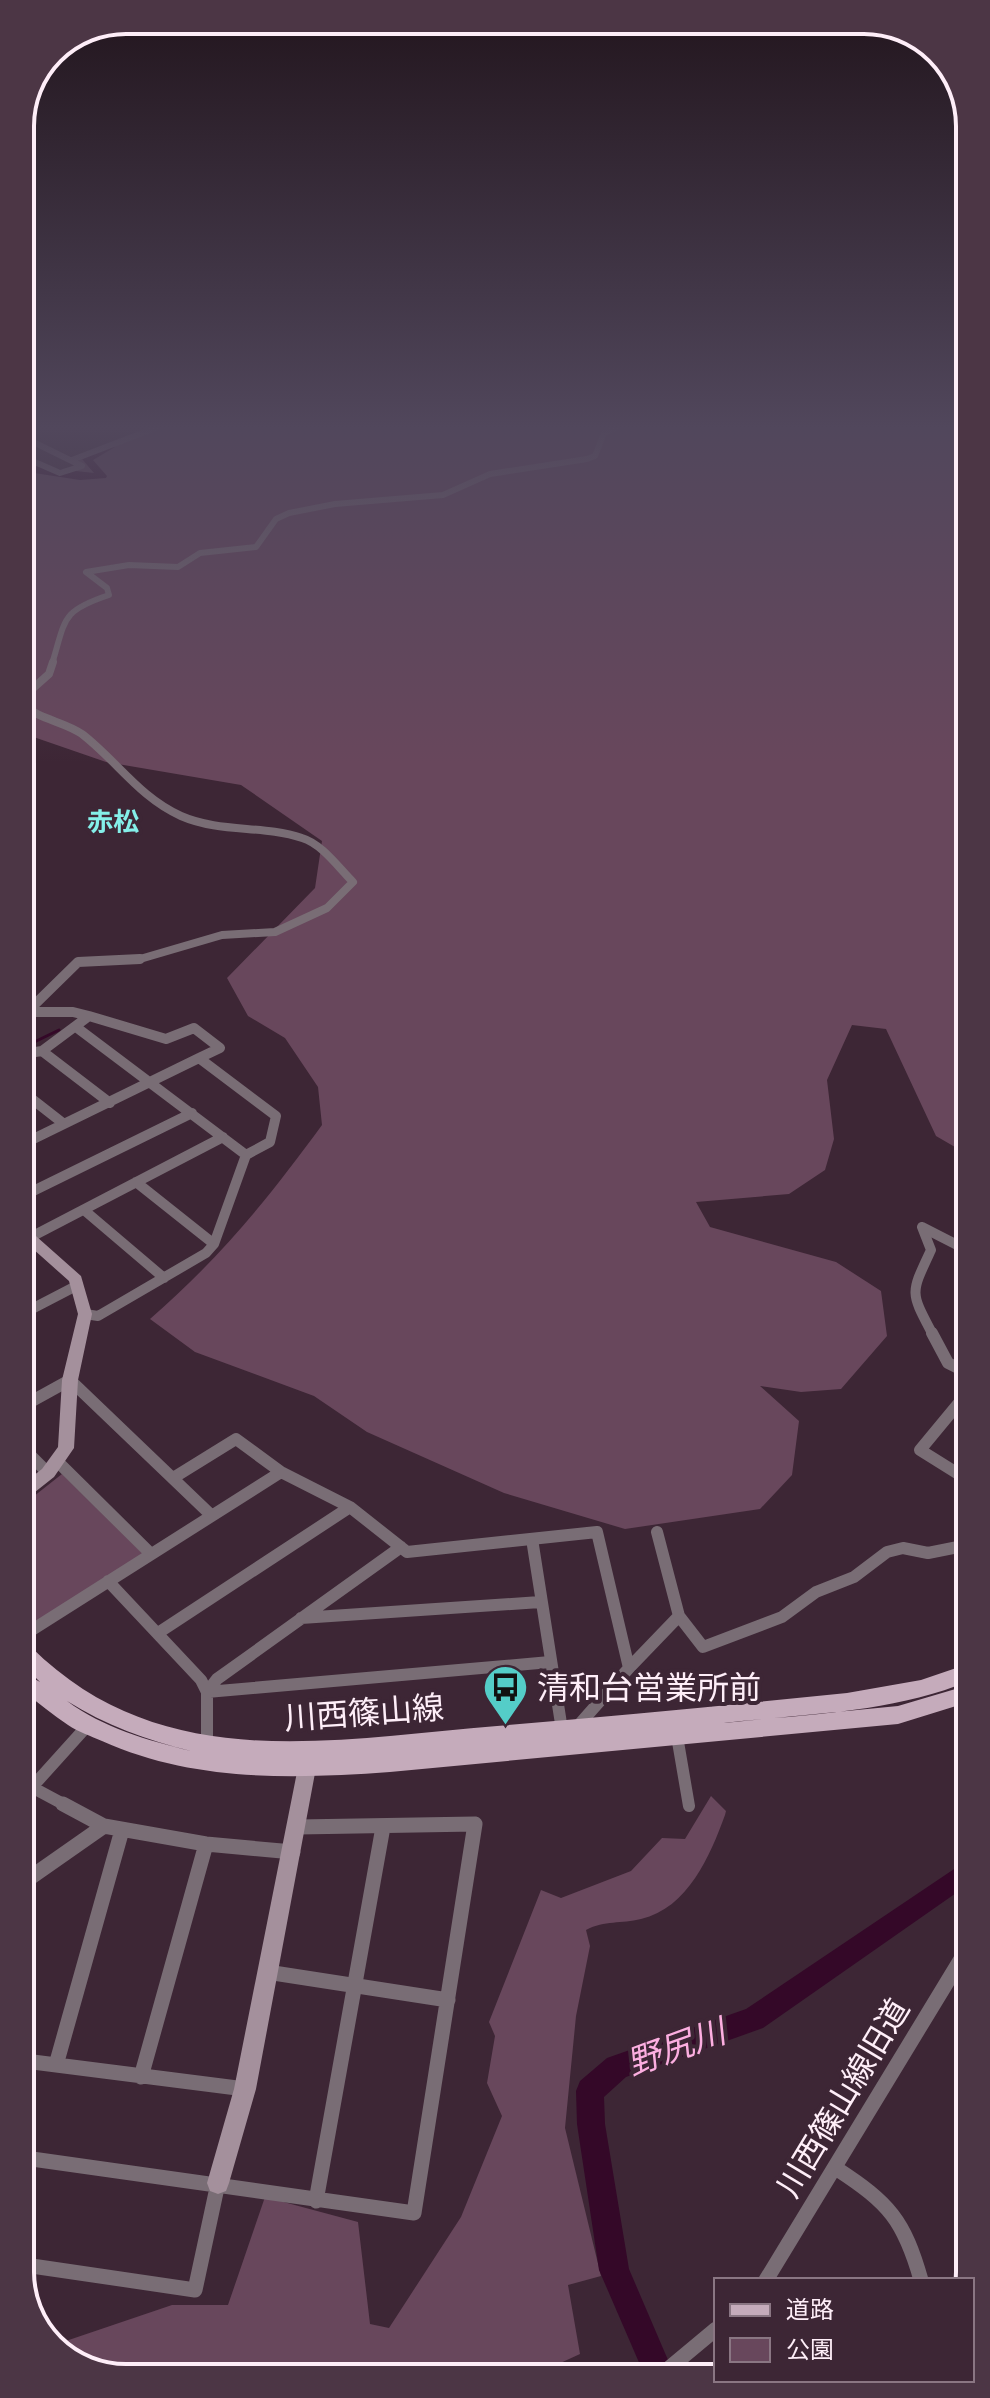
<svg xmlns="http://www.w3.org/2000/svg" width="990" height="2398" font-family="'Golos Text','Noto Sans JP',sans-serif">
  <rect width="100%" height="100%" fill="#3d2635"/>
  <path fill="#68475c" d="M 149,427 L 965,427 L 967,1154 L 936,1136 L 886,1029 L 852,1025 L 827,1080 L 834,1139 L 825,1170 L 789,1194 L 696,1202 L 710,1227 L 836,1262 L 881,1291 L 887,1336 L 841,1389 L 801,1392 L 760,1386 L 799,1421 L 792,1475 L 760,1509 L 625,1529 L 504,1493 L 367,1432 L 314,1396 L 195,1352 L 150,1319 C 219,1259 268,1199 322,1125 L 318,1087 L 285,1038 L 248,1016 L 227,978 L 315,888 L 322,841 L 241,785 L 106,762 L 22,733 L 21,466 L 46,472 L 73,468 L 78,461 Z
    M 62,1474 L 144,1555 L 24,1630 L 24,1504 Z
    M 711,1796 L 726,1811 L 725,1815 C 710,1856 688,1908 641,1919 C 621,1924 605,1920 586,1930 L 590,1946 L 576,2016 L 565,2128 L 601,2276 L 568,2285 L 580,2354 L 556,2365 L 556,2375 L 266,2377 L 231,2367 L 202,2377 L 119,2378 L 61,2356 L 54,2345 L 172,2305 L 228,2305 L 265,2197 L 358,2222 L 370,2324 L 389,2328 L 461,2217 L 502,2116 L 487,2083 L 495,2036 L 489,2022 L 541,1890 L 561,1898 L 631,1871 L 662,1838 L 685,1839 Z"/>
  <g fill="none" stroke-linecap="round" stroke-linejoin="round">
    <path stroke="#340828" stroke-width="3" d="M 22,1048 L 59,1030"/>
    <path fill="#340828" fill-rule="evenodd" d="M 106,445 L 115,447 L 93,460 L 107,476 L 106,478 L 80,480 L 21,471 L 21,465 L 94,473 L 82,459 Z
      M 969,1859 L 969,1884 L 763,2028 L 626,2077 L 604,2097 L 605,2124 L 629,2269 L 674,2374 L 644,2374 L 599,2270 L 577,2124 L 576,2091 L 580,2081 L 607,2058 L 746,2009 Z"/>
    <path stroke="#796d75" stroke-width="6" d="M 21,436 L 82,466 L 60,473 L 21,456
      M 72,460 L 158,427
      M 52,664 C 66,618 61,611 109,595 L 107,588 L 86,572 L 129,565 L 178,567 L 200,553 L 256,547 L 276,519 L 289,513 L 335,504 L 443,495 L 490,474 L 587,459 L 595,456 L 604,433 L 618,427"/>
    <path stroke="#796d75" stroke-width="8" d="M 22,698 L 49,674 L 53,662
      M 22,704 C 40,720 63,721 82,734 C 117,761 139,797 181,816 C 220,833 263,825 302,838 C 322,844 338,867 353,882 L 327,908 L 275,932 L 222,935 L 140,959 L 99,961"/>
    <path stroke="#796d75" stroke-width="10" d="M 28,1011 L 78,962 L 140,959
      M 24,1012 L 73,1012 L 89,1016
      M 76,1027 L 246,1155
      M 42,1051 L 110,1103
      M 22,1054 L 42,1051 L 89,1016 L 166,1039 L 194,1028 L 220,1048 L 199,1058 L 276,1116 L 270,1142 L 246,1155 L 214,1244 L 206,1253 L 98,1316 L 85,1314
      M 23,1092 L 64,1124
      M 23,1144 L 199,1058
      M 136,1182 L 214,1244
      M 23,1196 L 192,1113
      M 84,1210 L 164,1278
      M 922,1227 L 931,1250 C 910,1295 910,1291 933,1335
      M 922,1227 L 967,1250
      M 29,1238 L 223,1137
      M 23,1309 L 26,1312 L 78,1285"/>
    <path stroke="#796d75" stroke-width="12" d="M 932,1333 L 948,1363 L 968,1373
      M 968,1392 L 920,1450 L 968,1480
      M 23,1393 L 32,1401 L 70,1380 L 211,1515
      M 23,1448 L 48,1473
      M 57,1461 L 151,1554
      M 173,1478 L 236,1439 L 281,1472
      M 657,1532 L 679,1616
      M 532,1539 L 562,1730
      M 108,1581 L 201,1680 L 207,1692 L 217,1679 L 401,1547
      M 301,1618 L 540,1602
      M 158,1633 L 350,1507
      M 24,1635 L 281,1472 L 350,1507 L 407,1552 L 597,1532 L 629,1668 L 577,1727
      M 629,1668 L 679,1616 L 703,1647 L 782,1617 L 816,1592 L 854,1577 L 887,1552 L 903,1548 L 928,1553 L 968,1545
      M 677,1736 L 689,1806
      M 207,1744 L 207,1692 L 550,1662
      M 24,1783 L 67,1806
      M 24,1796 L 88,1725"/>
    <path stroke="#796d75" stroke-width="15" d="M 63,1804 L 104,1826
      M 24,1882 L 104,1826 L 206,1844 L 293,1852
      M 267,1972 L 448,2000
      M 25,2061 L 245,2089
      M 56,2065 L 122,1830
      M 141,2077 L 206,1844
      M 25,2158 L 414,2213 L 475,1824 L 298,1827
      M 837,2169 C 889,2203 904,2220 921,2280
      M 316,2201 L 383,1827
      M 25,2265 L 195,2290 L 218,2183
      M 766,2280 L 969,1946
      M 662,2374 L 716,2329"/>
    <path fill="#a4909c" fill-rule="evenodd" d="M 23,1227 L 28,1229 L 81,1276 L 92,1314 L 78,1380 L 74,1448 L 54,1477 L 30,1496 L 24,1498 L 24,1483 L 42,1469 L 58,1447 L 62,1380 L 78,1314 L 69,1281 L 23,1240 Z
      M 309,1749 L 316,1751 L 318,1757 L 256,2089 L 229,2183 L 226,2191 L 218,2194 L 210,2191 L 207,2183 L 234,2089 L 300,1757 L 302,1751 Z"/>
    <path fill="#c5abbb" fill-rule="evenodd" d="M 24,1645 L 31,1647 C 162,1777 332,1739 497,1726 C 614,1716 731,1705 847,1693 L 921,1680 L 968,1664 L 969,1681 C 892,1713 806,1714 724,1723 L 898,1706 L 969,1685 L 969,1702 L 898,1724 L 390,1772 C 292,1779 193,1782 102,1741 C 91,1736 78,1732 68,1725 C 53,1715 39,1703 24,1692 L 24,1673 L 40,1682 L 24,1666 ZM 67,1701 C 105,1725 147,1740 191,1751 C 146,1740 104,1728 67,1701 Z"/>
  </g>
  <linearGradient id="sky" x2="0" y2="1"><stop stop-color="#22151d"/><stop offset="0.56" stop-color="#51475c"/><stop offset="1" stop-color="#51475c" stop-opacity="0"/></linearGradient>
  <rect width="990" height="763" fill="url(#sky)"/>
  <defs>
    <symbol id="bus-pin" viewBox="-11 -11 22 30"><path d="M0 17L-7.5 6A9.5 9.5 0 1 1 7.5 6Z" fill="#54cdc8" stroke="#3d2635"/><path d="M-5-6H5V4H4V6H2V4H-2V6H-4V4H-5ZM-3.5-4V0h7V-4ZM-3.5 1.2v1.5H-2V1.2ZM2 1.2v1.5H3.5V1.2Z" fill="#111"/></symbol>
  </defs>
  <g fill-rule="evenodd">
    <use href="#bus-pin" x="480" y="1662" width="51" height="69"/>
  </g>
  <g text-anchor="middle" stroke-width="8" stroke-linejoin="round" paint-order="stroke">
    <g font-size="26" font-weight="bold" fill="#84efe9" stroke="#3d2635">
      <text x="113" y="831">赤松</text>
    </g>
    <g font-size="32" fill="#feeef8" stroke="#3d2635" text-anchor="start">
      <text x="537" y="1699">清和台営業所前</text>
    </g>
    <g font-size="32" fill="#feeef8" stroke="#3d2635">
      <text transform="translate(364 1713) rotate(-4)" y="11">川西篠山線</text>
      <text transform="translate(843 2098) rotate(-59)" y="11">川西篠山線旧道</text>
    </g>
    <g font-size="34" font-style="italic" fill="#fcaee0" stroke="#3d2635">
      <text transform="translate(676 2047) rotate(-20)" y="12">野尻川</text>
    </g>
  </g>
  <path d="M0 0H990V2398H0ZM126 34H864A92 92 0 0 1 956 126V2272A92 92 0 0 1 864 2364H126A92 92 0 0 1 34 2272V126A92 92 0 0 1 126 34Z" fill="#4c3645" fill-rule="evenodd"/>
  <path fill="none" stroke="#feeef8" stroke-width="4" d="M126 34H864A92 92 0 0 1 956 126V2272A92 92 0 0 1 864 2364H126A92 92 0 0 1 34 2272V126A92 92 0 0 1 126 34Z"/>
  <rect x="714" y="2278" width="260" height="104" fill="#3d2635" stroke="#8a7683" stroke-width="2"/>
  <rect x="730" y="2304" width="40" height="12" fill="#c5abbb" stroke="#8a7683" stroke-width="2"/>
  <text x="786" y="2318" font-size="24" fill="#feeef8">道路</text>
  <rect x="730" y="2338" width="40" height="24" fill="#68475c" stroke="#8a7683" stroke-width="2"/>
  <text x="786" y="2358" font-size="24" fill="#feeef8">公園</text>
</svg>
